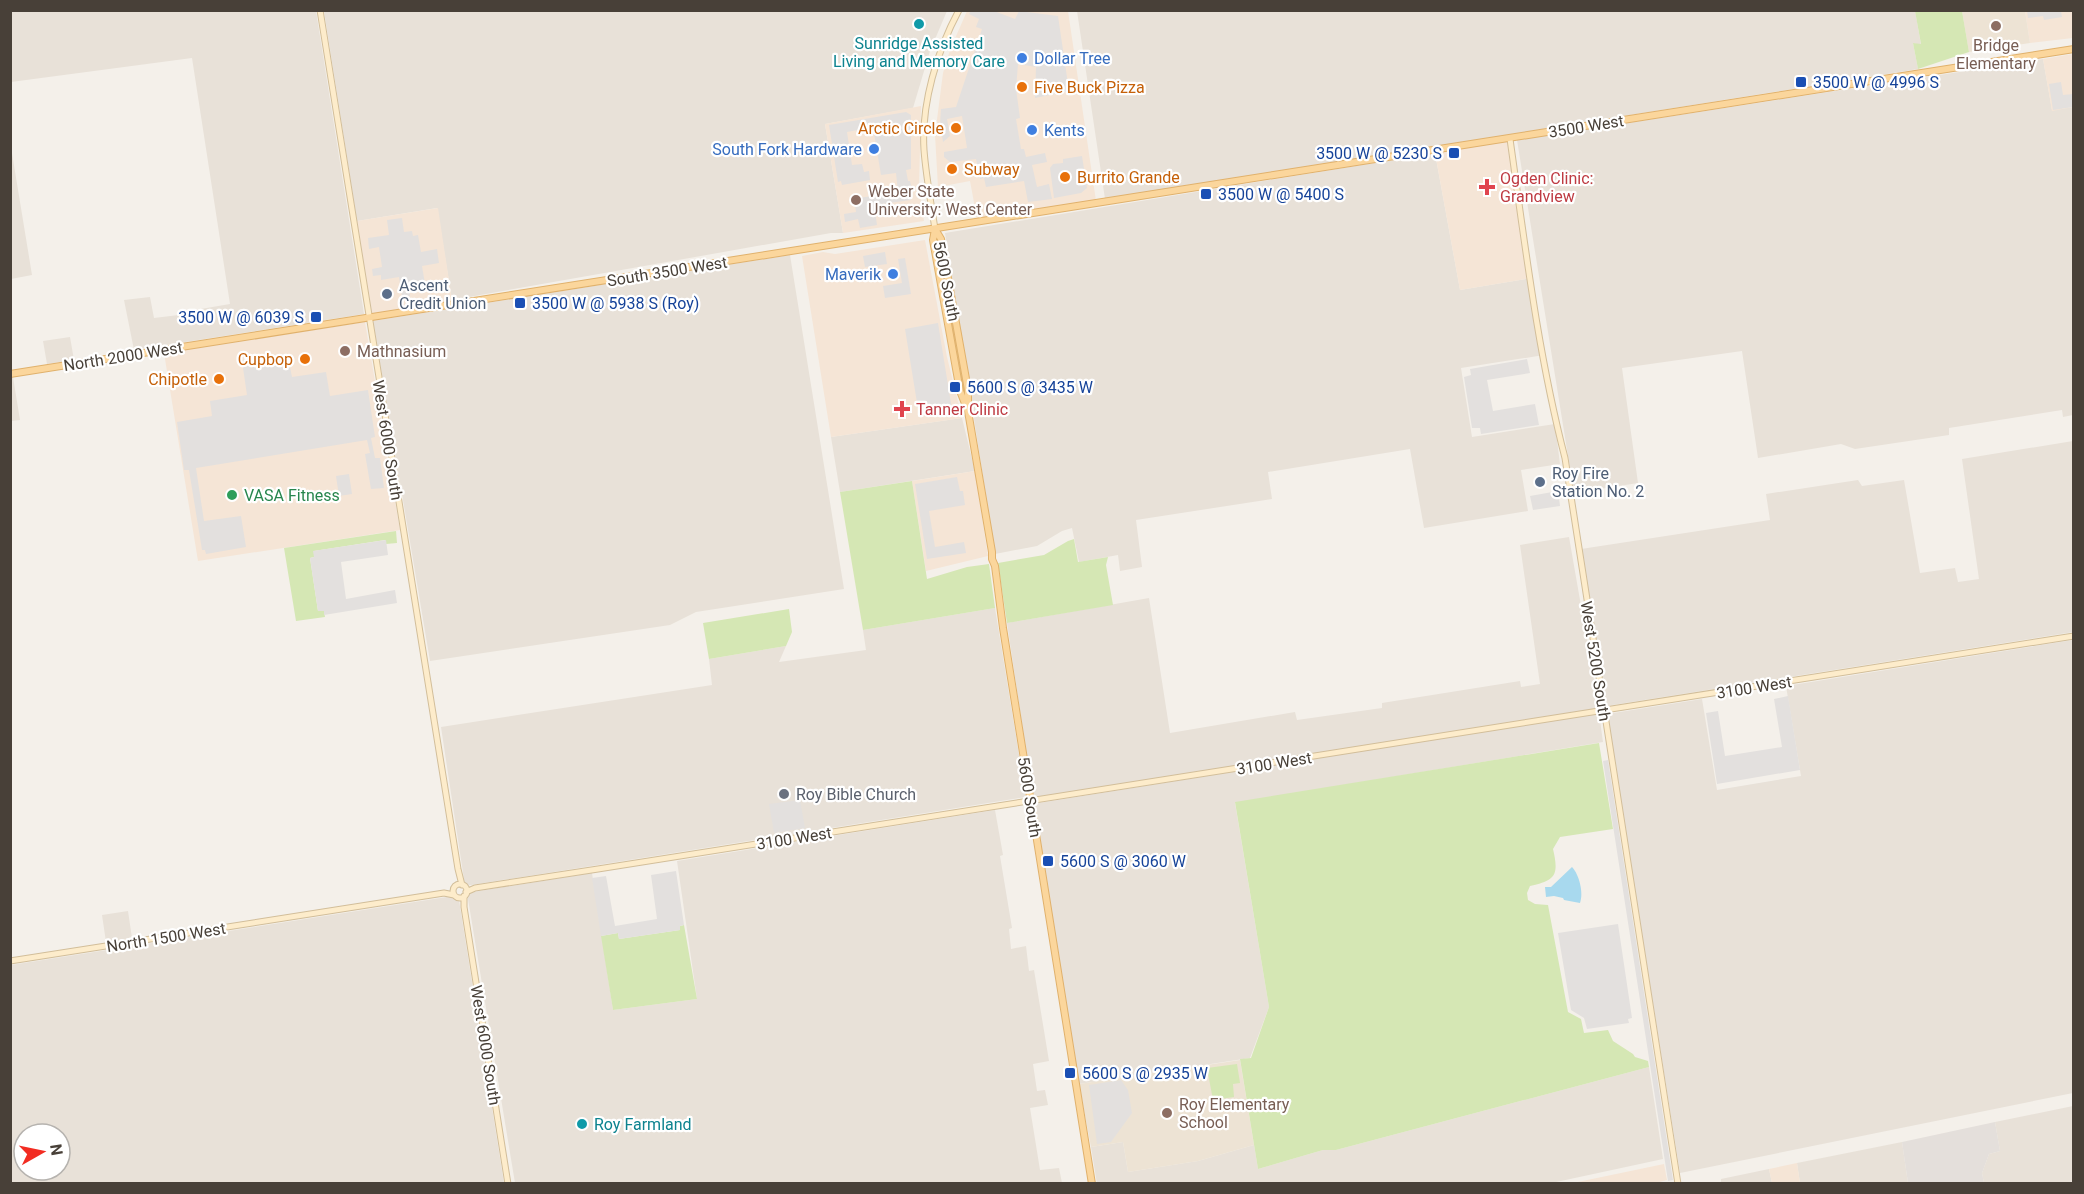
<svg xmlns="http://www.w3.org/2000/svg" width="2084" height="1194" font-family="Roboto,sans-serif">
  <rect width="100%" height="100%" fill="#f4f0ea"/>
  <path fill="#e8e1d8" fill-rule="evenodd" d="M 1915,10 L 1921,45 L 1913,43 L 1918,69 L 1105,199 L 1077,11 Z
    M 10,11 L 316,11 L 364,314 L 134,350 L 124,300 L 150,297 L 154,318 L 187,314 L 189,311 L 230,304 L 192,58 L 11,82 Z
    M 324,11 L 947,11 L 930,51 L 913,108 L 825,124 L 843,233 L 831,233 L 452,300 L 437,208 L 357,221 Z
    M 2043,59 L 2052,110 L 2073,107 L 2073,415 L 2063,417 L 2062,410 L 1949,428 L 1949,435 L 1855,449 L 1841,444 L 1758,458 L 1742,351 L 1622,368 L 1638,483 L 1574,493 L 1517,140 Z
    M 10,141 L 32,275 L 11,279 L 10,279 Z
    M 1435,153 L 1460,290 L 1532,278 L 1544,355 L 1461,368 L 1472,437 L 1555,424 L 1560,464 L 1521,470 L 1528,511 L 1424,528 L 1410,449 L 1268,472 L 1272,499 L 1136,520 L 1142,567 L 1120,571 L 1118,555 L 1079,562 L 1072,528 L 1062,531 L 1037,546 L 995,554 L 945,233 Z
    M 790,255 L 844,589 L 696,612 L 670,625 L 430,661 L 373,321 Z
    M 70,337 L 74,360 L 47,364 L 43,341 Z
    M 13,377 L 20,420 L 11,421 L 11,378 Z
    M 962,418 L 975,471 L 840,492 L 831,437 Z
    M 2073,441 L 2073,632 L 1606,706 L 1581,549 L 1770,520 L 1766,494 L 1858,480 L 1862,486 L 1904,480 L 1920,573 L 1955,568 L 1958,582 L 1979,579 L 1962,459 Z
    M 1569,537 L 1599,709 L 1033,799 L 1007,623 L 1149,598 L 1170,733 L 1295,712 L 1297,720 L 1382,708 L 1382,703 L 1520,681 L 1521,687 L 1540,684 L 1520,545 Z
    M 995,608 L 1026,797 L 465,886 L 441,727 L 712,685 L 709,659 L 786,646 L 779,662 L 866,650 L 863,630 Z
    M 2073,640 L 2073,1093 L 1680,1173 L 1607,714 L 1702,699 L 1717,790 L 1801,776 L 1786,686 Z
    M 1599,713 L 1603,742 L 1235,803 L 1269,1007 L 1250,1058 L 1079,1084 L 1033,804 Z
    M 995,810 L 1003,855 L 1000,856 L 1012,928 L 1009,929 L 1011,949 L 1026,946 L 1029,971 L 1034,970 L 1049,1061 L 1033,1064 L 1037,1091 L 1045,1090 L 1048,1105 L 1030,1108 L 1040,1170 L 1059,1168 L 1062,1183 L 515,1183 L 467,893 L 592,873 L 613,1010 L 697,999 L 677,861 Z
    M 453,896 L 459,900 L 504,1183 L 11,1184 L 11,965 ZM 24,1134 L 60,1134 L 60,1170 L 24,1170 Z
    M 128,911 L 132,938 L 106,942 L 102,915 Z
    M 1649,1067 L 1663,1159 L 1547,1184 L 1097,1184 L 1091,1147 L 1123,1142 L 1128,1172 L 1198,1161 L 1254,1145 L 1258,1169 L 1323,1150 L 1336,1150 Z
    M 2073,1106 L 2073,1183 L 1984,1183 L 1982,1173 L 1989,1154 L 2000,1151 L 1995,1122 Z
    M 1902,1142 L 1908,1183 L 1800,1183 L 1797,1163 Z
    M 1769,1169 L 1772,1183 L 1721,1183 L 1721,1179 Z"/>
  <path fill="#f5e5d6" d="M 967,11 L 1068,11 L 1096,201 L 977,219 L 970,181 L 938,187 L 935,135 L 943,73 L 950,50 Z
    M 2025,11 L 2073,11 L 2073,38 L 2030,43 Z
    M 2073,54 L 2073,107 L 2052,111 L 2043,59 Z
    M 921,106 L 919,188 L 924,221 L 843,233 L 825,124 Z
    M 1511,140 L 1532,278 L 1460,290 L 1435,153 Z
    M 438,208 L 452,300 L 370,314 L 357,221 Z
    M 925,240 L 947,357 L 962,418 L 831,437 L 802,256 L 823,252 L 835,254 Z
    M 365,322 L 400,530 L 198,561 L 164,353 Z
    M 975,471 L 988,556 L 926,571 L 912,481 Z
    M 1797,1163 L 1800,1183 L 1772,1183 L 1769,1169 Z
    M 1664,1164 L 1667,1180 L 1652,1184 L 1573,1183 Z"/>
  <path fill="#e4dfdb" d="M 1995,1122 L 2000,1151 L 1989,1154 L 1982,1173 L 1984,1183 L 1908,1183 L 1902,1142 Z"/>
  <path fill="#ede3d4" d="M 1962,11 L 2025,11 L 2030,43 L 1969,52 Z
    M 1240,1060 L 1254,1145 L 1198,1161 L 1128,1172 L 1123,1142 L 1091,1147 L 1079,1084 Z"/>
  <path fill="#d5e7b4" d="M 1915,11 L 1962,11 L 1969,52 L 1918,69 L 1913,43 L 1921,44 Z
    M 912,481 L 927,579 L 967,567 L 989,564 L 995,608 L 863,630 L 840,492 Z
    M 396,531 L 397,543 L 386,544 L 385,540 L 314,551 L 314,557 L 310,558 L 318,611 L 324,611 L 325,617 L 296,621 L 284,548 Z
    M 1074,539 L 1078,562 L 1108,557 L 1106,565 L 1113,605 L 1007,623 L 998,563 L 1044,555 L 1068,541 Z
    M 789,609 L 792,632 L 786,646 L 709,659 L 703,623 Z
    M 1599,743 L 1613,829 L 1560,837 L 1553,849 C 1559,875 1556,880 1530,886 L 1527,893 L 1528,900 L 1535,904 L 1548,905 L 1568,1012 L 1581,1019 L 1584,1033 L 1608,1030 L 1613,1041 L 1633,1054 L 1635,1057 L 1648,1061 L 1649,1067 L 1336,1150 L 1323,1150 L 1258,1169 L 1240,1059 L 1251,1058 L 1269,1007 L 1235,802 Z
    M 684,925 L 697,999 L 613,1010 L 601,936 L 618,933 L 619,939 L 680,930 L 680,926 Z
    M 1237,1064 L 1240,1083 L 1233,1084 L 1234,1097 L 1213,1100 L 1207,1068 Z"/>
  <path fill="#e3e0de" d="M 971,11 L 994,11 L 1015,19 L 1019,11 L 1058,16 L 1069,91 L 1035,98 L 1036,67 L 1018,64 L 1016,89 L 1020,118 L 1016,119 L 1021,149 L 1024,149 L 1026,157 L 1045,153 L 1047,162 L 1032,165 L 1037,187 L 1049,184 L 1052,199 L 1028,202 L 1024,181 L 986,187 L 984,178 L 980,179 L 976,159 L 950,162 L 944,157 L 944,152 L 967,148 L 962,116 L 947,119 L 950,136 L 943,142 L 940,123 L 941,109 L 956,107 L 982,29 L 976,27 L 979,19 L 969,14 Z
    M 2027,11 L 2061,11 L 2062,17 L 2044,20 L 2043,16 L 2028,18 Z
    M 2061,82 L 2063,95 L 2073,94 L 2073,107 L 2053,110 L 2049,84 Z
    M 906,112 L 911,115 L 911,169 L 906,170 L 908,181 L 910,181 L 912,190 L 909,191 L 911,200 L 874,205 L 877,225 L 860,228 L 858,219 L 845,222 L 844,214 L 856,212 L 855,204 L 859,198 L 898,192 L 896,173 L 881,175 L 873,127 L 847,132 L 852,165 L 862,164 L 864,172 L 869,171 L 870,180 L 842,185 L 841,181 L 838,182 L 829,125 Z
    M 1082,156 L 1087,188 L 1081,193 L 1054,198 L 1050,168 L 1053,164 L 1063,163 L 1063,159 Z
    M 402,218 L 404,232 L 412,231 L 413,236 L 418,235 L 421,252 L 437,249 L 439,263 L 422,266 L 426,290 L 410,292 L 410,296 L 402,297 L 399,277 L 381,280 L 381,275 L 373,276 L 372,269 L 382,267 L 379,247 L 369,249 L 368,238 L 389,235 L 387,220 Z
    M 885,252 L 887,264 L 865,267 L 863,256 Z
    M 905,258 L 911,294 L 885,298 L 883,286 L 902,283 L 898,259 Z
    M 938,323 L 952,410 L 919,415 L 905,329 Z
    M 283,354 L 284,358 L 288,357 L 292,377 L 326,372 L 330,396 L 368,390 L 375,437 L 371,438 L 375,458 L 380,458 L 384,488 L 371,489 L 365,454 L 370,453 L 367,440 L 196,468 L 204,521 L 241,516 L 246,547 L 206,554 L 205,550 L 202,550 L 189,470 L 184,470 L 177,422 L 212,416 L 210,401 L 247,395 L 242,361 Z
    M 1527,359 L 1530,373 L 1487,380 L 1493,411 L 1535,404 L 1539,425 L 1481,434 L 1480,428 L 1472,428 L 1464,377 L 1471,375 L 1470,369 Z
    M 349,474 L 352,494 L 339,496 L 336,476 Z
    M 957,477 L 960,491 L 963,491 L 965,505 L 929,511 L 935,547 L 964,542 L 966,553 L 927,559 L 915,484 Z
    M 1558,491 L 1560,506 L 1533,510 L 1530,496 Z
    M 386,540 L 388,555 L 341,562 L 346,599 L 395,590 L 397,603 L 324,615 L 324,611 L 318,611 L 310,558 L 314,557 L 313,551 Z
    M 1788,696 L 1800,770 L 1717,784 L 1706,713 L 1718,711 L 1725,756 L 1782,747 L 1774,699 Z
    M 1608,760 L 1673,1180 L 1668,1181 L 1603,761 Z
    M 800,800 L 805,828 L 774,833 L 769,804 Z
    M 676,871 L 684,925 L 680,926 L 680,930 L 619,939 L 618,933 L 601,936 L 592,878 L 606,876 L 615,926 L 657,919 L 651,875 Z
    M 1618,924 L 1632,1018 L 1628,1019 L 1629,1023 L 1587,1029 L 1584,1018 L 1571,1010 L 1558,933 Z
    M 1121,1080 L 1128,1090 L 1132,1113 L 1111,1142 L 1097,1144 L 1089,1085 Z"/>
  <path fill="#a8d9ee" d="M 1572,867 C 1579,874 1584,893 1580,903 L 1564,900 L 1563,898 L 1554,896 L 1546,897 L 1545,887 L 1551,887 Z"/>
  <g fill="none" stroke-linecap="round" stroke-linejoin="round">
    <defs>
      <path id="secondary" d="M 320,10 L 458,869 L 462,885
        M 1510,139 C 1525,245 1538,354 1565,458 L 1678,1184
        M 935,229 C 931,203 926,176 924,150 C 921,104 937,51 959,10
        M453 891a7 7 0 1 1 14 0a7 7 0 1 1-14 0Z
        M 466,892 L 475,888 L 598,869 L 2074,636
        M 464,896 L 464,907 L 508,1184
        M 10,961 L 444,893 L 454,895"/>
      <path id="primary" d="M 935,229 L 941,239 L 968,390 L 968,411 L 960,391 L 933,240 Z
        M 10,374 L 2074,49
        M 968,411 L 992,552 L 992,559 L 995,566 L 1003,628 L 1092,1184"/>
    </defs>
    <use href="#secondary" stroke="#d2be9a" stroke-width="7"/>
    <use href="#primary" stroke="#e0b16c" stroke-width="8"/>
    <use href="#secondary" stroke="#fdeccb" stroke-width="5"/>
    <use href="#primary" stroke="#fbd69c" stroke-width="6"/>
  </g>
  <g fill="#0f9aa8" stroke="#fff" stroke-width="2">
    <circle cx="919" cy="24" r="6"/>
    <circle cx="582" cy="1124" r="6"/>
  </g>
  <g fill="#8d6e63" stroke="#fff" stroke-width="2">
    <circle cx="1996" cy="26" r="6"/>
    <circle cx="856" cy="200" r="6"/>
    <circle cx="345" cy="351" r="6"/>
    <circle cx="1167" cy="1113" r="6"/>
  </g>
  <g fill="#3f7fe0" stroke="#fff" stroke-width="2">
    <circle cx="1022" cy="58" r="6"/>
    <circle cx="1032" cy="130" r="6"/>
    <circle cx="874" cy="149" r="6"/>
    <circle cx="893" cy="274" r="6"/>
  </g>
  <g fill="#1a4fb4" stroke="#fff" stroke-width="2">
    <rect x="1795" y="76" width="12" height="12" rx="3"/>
    <rect x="1448" y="147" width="12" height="12" rx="3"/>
    <rect x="1200" y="188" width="12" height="12" rx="3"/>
    <rect x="514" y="297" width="12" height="12" rx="3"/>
    <rect x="310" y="311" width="12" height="12" rx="3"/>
    <rect x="949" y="381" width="12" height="12" rx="3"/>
    <rect x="1042" y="855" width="12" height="12" rx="3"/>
    <rect x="1064" y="1067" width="12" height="12" rx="3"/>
  </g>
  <g fill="#e8710a" stroke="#fff" stroke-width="2">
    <circle cx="1022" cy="87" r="6"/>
    <circle cx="956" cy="128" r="6"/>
    <circle cx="952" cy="169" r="6"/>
    <circle cx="1065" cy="177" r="6"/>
    <circle cx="305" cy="359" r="6"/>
    <circle cx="219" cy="379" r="6"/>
  </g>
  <g fill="#e0444e" stroke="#fff" stroke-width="2">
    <path d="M1484 178h6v6h6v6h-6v6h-6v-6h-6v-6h6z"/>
    <path d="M899 400h6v6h6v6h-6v6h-6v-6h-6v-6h6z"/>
  </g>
  <g fill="#5c6f8a" stroke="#fff" stroke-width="2">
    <circle cx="387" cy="294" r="6"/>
    <circle cx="1540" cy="482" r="6"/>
  </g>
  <circle fill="#2e9e5b" stroke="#fff" stroke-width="2" cx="232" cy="495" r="6"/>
  <circle fill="#6b7280" stroke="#fff" stroke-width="2" cx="784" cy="794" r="6"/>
  <g text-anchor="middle" stroke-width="4.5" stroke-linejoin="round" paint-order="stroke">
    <g font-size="16" fill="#0d838f" stroke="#fff">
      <text x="919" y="49">Sunridge Assisted<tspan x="919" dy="18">Living and Memory Care</tspan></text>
      <text x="594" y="1130" text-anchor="start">Roy Farmland</text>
    </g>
    <g font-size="16" fill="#785e54" stroke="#fff" text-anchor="start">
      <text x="1996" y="51" text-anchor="middle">Bridge<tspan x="1996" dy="18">Elementary</tspan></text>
      <text x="868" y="197">Weber State<tspan x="868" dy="18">University: West Center</tspan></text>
      <text x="357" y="357">Mathnasium</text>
      <text x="1179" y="1110">Roy Elementary<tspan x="1179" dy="18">School</tspan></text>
    </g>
    <g font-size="16" fill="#366cbe" stroke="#fff" text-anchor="start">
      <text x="1034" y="64">Dollar Tree</text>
      <text x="1044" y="136">Kents</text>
      <text x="862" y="155" text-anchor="end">South Fork Hardware</text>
      <text x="881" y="280" text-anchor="end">Maverik</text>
    </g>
    <g font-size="16" fill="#164399" stroke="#fff" text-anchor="start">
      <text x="1813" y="88">3500 W @ 4996 S</text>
      <text x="1442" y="159" text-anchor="end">3500 W @ 5230 S</text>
      <text x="1218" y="200">3500 W @ 5400 S</text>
      <text x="532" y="309">3500 W @ 5938 S (Roy)</text>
      <text x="304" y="323" text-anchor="end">3500 W @ 6039 S</text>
      <text x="967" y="393">5600 S @ 3435 W</text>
      <text x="1060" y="867">5600 S @ 3060 W</text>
      <text x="1082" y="1079">5600 S @ 2935 W</text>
    </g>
    <g font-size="16" fill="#c56008" stroke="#fff" text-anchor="start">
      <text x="1034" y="93">Five Buck Pizza</text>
      <text x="944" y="134" text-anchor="end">Arctic Circle</text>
      <text x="964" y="175">Subway</text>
      <text x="1077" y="183">Burrito Grande</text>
      <text x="293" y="365" text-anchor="end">Cupbop</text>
      <text x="207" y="385" text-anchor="end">Chipotle</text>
    </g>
    <g font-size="16" fill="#484038" stroke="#fff">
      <text transform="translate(1586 126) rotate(-9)" y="6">3500 West</text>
      <text transform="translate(667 271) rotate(-9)" y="6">South 3500 West</text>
      <text transform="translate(947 281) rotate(79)" y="6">5600 South</text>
      <text transform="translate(123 356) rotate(-9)" y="6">North 2000 West</text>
      <text transform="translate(388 440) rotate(81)" y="6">West 6000 South</text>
      <text transform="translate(1596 661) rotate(81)" y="6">West 5200 South</text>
      <text transform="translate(1754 687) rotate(-9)" y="6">3100 West</text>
      <text transform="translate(1274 763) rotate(-9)" y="6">3100 West</text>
      <text transform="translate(1030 797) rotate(81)" y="6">5600 South</text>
      <text transform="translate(794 838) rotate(-9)" y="6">3100 West</text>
      <text transform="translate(166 937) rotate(-9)" y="6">North 1500 West</text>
      <text transform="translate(486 1045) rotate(81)" y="6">West 6000 South</text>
    </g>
    <g font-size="16" fill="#be3a42" stroke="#fff" text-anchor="start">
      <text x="1500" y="184">Ogden Clinic:<tspan x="1500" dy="18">Grandview</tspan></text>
      <text x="916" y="415">Tanner Clinic</text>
    </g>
    <g font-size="16" fill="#4e5e75" stroke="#fff" text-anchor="start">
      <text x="399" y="291">Ascent<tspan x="399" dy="18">Credit Union</tspan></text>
      <text x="1552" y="479">Roy Fire<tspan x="1552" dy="18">Station No. 2</tspan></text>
    </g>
    <g font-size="16" fill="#27864d" stroke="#fff" text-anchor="start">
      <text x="244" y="501">VASA Fitness</text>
    </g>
    <g font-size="16" fill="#5b616d" stroke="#fff" text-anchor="start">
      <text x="796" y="800">Roy Bible Church</text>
    </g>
  </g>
  <rect width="2084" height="1194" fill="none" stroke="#484038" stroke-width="24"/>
  <g transform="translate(42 1152) rotate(81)"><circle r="28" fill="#ffffff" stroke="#b6b3af" stroke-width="1.5"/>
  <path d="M0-4.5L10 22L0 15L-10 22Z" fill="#f22c22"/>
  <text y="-9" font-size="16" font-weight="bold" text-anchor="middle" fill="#484038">N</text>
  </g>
</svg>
